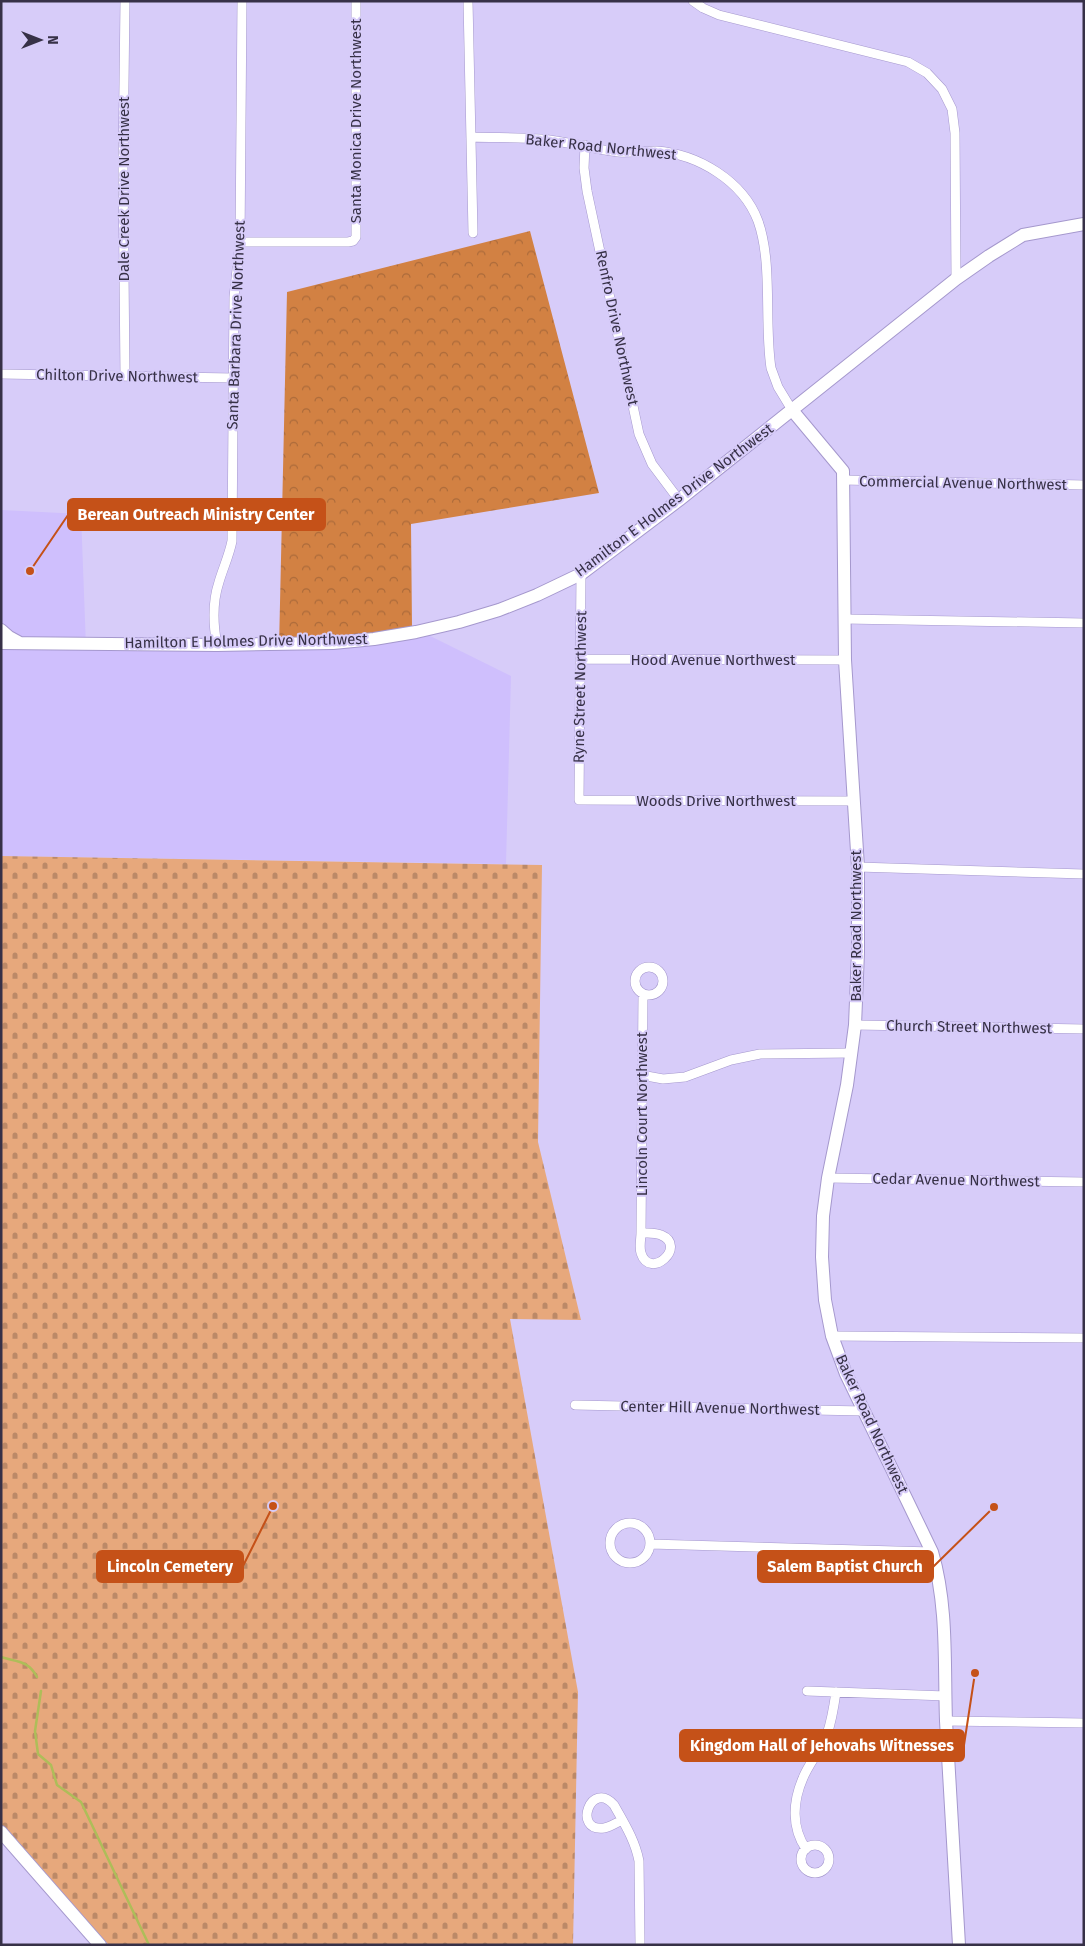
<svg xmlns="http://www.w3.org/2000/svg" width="1085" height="1946" font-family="'Fira Sans',sans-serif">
  <defs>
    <pattern id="forest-crowns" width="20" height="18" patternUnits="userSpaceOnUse" patternTransform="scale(1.25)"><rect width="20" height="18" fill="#d28143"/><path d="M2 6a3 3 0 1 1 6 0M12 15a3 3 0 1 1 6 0" fill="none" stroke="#ab6a3a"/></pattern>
    <pattern id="cemetery-stones" width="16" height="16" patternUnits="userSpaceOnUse" patternTransform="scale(1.25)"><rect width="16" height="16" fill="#e7a87c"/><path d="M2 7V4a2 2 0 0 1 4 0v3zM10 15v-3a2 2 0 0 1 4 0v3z" fill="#bc8967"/></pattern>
  </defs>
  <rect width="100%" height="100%" fill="#d7ccf9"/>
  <path fill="#cfbffd" d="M 1,510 L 81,514 L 86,647 L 279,648 L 412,627 L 511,676 L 506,864 L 1,856 Z"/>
  <path fill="url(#forest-crowns)" d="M 530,231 L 599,493 L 411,524 L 412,627 L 279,648 L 287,292 Z"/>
  <path fill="url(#cemetery-stones)" d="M 1,856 L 542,865 L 538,1142 L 581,1320 L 510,1319 L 578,1692 L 573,1945 L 109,1945 L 1,1833 Z"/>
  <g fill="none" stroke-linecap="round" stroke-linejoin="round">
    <path stroke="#aebd59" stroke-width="2.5" d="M 1,1657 C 17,1662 28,1660 37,1677
      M 41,1691 L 35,1731 L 38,1754 L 51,1765 L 57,1785 L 81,1802 L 149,1945"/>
    <defs>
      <path id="street" d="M 468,1 L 473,233
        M 693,1 L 703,8 L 719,15 L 908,62 L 927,73 L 942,89 L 952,109 L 955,133 L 956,279
        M 471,137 C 494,138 517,137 540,139 C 566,141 592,149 618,152 C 631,153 644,151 656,151 C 698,154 743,181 758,221 C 773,263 764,322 771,368 L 778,387 L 792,410
        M 585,145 L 584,168 L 587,191 L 639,434 L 652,464 L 679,500
        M 240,242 L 348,242 L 353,241 L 356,237 L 356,1
        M 1,374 L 233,378
        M 125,376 L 123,166 L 125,1
        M 843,480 L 1084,485
        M 581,574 L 579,800 L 854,801
        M 844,619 L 1084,623
        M 217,645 C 213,624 212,603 219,582 C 223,568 229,556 232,541 L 234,297 L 240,242 L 242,1
        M 581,659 L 845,660
        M 858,867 L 1084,874
        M635 981a14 14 0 1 1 28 0a14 14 0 1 1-28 0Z
        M 855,1025 L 1084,1029
        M 641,1075 L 663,1079 L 685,1077 L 731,1060 L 760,1054 L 851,1053
        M 828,1178 L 1084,1182
        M 641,1233 L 643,995
        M 641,1233 C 647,1233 655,1232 661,1235 C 688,1246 650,1281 641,1253 C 639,1247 641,1239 641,1233 Z
        M 832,1336 L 1084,1338
        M 575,1405 L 864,1411
        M610 1543a20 20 0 1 1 40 0a20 20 0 1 1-40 0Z
        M 650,1544 L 932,1552
        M 807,1691 L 946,1696
        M 946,1721 L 1084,1723
        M 622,1820 C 616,1823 610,1827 604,1828 C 572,1832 591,1779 614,1805 C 624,1823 635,1840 639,1861 L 640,1945
        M801 1859a14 14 0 1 1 28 0a14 14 0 1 1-28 0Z
        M 806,1849 C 791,1827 793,1801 803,1778 C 809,1763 821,1750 827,1734 C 832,1720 834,1706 836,1692"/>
      <path id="secondary" d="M 792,410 L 843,471 L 845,660 L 858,867 L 858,952 L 855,1025 L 847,1085 L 828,1178 L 823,1216 L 822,1257 L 825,1300 L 832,1336 L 846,1374 L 932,1552 C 948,1606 944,1665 946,1721 C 950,1796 955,1870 959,1945
        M 1,630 L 9,637 L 20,643
        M 1,643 L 217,645 L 333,643 L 374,639 L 416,632 L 459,622 L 499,610 L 537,595 L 581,574 L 679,500 L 956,279 L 989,256 L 1023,235 L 1084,224
        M 1,1832 L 100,1945"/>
    </defs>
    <use href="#street" stroke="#a598cd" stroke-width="10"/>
    <use href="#secondary" stroke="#a598cd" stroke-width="14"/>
    <use href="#street" stroke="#fff" stroke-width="9"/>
    <use href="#secondary" stroke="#fff" stroke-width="12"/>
  </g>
  <g text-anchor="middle" stroke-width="4" stroke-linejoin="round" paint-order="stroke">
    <g font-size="15" fill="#373147" stroke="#d7ccf9">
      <text transform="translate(356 121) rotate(-90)" y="5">Santa Monica Drive Northwest</text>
      <text transform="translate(601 147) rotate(6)" y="5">Baker Road Northwest</text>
      <text transform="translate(124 189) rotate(-90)" y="5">Dale Creek Drive Northwest</text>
      <text transform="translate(236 325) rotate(-88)" y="5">Santa Barbara Drive Northwest</text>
      <text transform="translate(617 328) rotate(78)" y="5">Renfro Drive Northwest</text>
      <text transform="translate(117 376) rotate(1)" y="5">Chilton Drive Northwest</text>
      <text transform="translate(963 483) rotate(1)" y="5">Commercial Avenue Northwest</text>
      <text transform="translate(674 500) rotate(-37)" y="5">Hamilton E Holmes Drive Northwest</text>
      <text transform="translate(246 641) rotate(-1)" y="5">Hamilton E Holmes Drive Northwest</text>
      <text x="713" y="665">Hood Avenue Northwest</text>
      <text transform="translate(580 687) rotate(-89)" y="5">Ryne Street Northwest</text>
      <text x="716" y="806">Woods Drive Northwest</text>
      <text transform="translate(856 926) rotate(-90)" y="5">Baker Road Northwest</text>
      <text transform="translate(969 1027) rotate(1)" y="5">Church Street Northwest</text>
      <text transform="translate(642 1114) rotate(-90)" y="5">Lincoln Court Northwest</text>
      <text transform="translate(956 1180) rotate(1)" y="5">Cedar Avenue Northwest</text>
      <text transform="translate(720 1408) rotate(1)" y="5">Center Hill Avenue Northwest</text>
      <text transform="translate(872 1424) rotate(65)" y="5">Baker Road Northwest</text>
    </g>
  </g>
  <path fill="none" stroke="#c55118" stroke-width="2" d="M30 571L68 515M273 1506L243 1566M994 1507L933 1567M975 1673L964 1745"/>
  <g fill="#c55118" stroke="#d7ccf9" stroke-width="2">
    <circle cx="30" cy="571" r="5"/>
    <circle cx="273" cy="1506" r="5"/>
    <circle cx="994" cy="1507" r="5"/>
    <circle cx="975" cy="1673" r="5"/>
  </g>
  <g fill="#c55118" stroke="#c55118" stroke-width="2">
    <rect x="68" y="499" width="257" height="31" rx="5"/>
    <rect x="97" y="1551" width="146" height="31" rx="5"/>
    <rect x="758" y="1551" width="175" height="31" rx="5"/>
    <rect x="680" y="1730" width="284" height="31" rx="5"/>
  </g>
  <g font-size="16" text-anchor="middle" font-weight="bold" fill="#fff">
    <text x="196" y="520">Berean Outreach Ministry Center</text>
    <text x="170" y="1572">Lincoln Cemetery</text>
    <text x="845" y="1572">Salem Baptist Church</text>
    <text x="822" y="1751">Kingdom Hall of Jehovahs Witnesses</text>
  </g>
  <rect width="1085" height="1946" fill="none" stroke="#373147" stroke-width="5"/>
  <g transform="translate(40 40) rotate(90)" stroke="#d7ccf9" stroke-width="4" paint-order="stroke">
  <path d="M0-4L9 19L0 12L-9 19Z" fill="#373147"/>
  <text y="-8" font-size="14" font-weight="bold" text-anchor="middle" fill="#373147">N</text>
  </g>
</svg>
